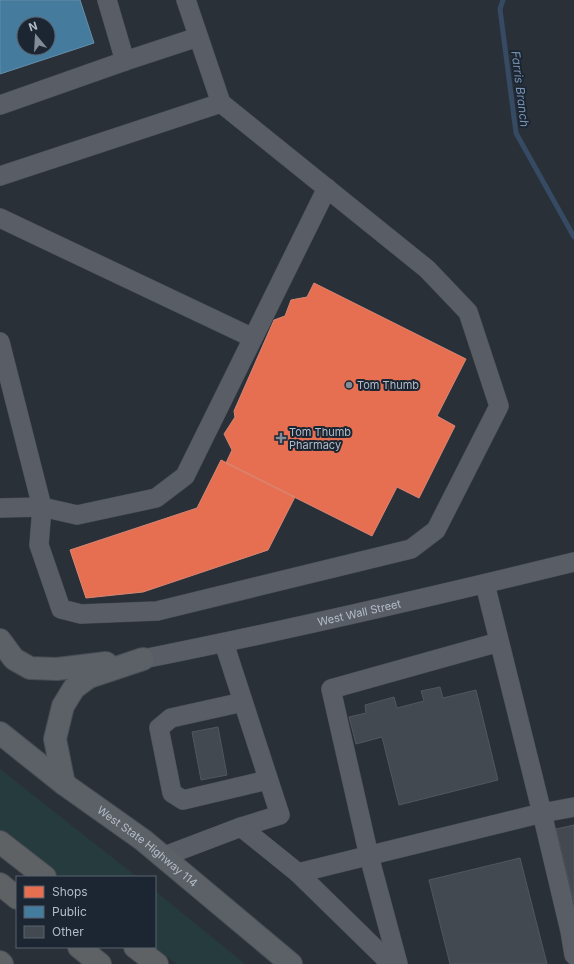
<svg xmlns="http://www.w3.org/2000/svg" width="574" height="964" font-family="Inter,sans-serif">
  <rect width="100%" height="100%" fill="#293038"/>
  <path fill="#263b3e" d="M 0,769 L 137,877 L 60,877 L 0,831 Z
    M 155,891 L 245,964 L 177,964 L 154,947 L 155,947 Z"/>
  <path fill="#e76f51" stroke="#d78675" d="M 314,283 L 466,359 L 437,416 L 455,426 L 419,498 L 397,487 L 372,536 L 226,463 L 232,450 L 224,434 L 235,417 L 234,411 L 274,320 L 285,316 L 291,300 L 307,297 Z
    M 221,460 L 295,497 L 268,550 L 143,592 L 86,598 L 70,550 L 197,508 Z"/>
  <path fill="#457b9d" stroke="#668eaa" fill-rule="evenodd" d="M 0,0 L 80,0 L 94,43 L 0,74 ZM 24,24 L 48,24 L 48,48 L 24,48 Z"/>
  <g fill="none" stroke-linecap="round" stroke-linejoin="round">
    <path stroke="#364a64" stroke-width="5" d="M 503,0 L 500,9 L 516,133 L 574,237"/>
  </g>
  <path fill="#434950" stroke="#51575f" d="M 440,687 L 443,698 L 476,690 L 498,780 L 399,805 L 382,737 L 356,744 L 349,717 L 366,713 L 365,705 L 394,697 L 397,708 L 424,701 L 421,691 Z
    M 218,727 L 227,775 L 201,780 L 192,732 Z
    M 574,825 L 574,903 L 556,829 Z
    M 520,858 L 547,964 L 450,964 L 429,880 Z"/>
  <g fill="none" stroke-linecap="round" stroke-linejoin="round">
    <defs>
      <g id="minor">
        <path d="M 125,61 L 198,37"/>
        <path d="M 0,105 L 125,61 L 107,0"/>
        <path d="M 0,176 L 221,103"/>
        <path d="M 0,218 L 253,338"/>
        <path d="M 0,342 L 42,507 L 39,545 L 61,609 L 81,614 L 157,611 L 411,549 L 436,530 L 499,406 L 468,312 L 427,269 L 221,103 L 186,0"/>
        <path d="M 0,508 L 42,507 L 77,515 L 156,498 L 185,476 L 327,188"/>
        <path d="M 485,584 L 542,813 L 574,807"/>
        <path d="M 224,643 L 280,815 L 241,827 L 298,873 L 542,813 L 570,931 L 574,955"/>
        <path id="s1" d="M 143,659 C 288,630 431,597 574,562"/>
        <path d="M 243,702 L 171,718 L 159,728 L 172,793 L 183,800 L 268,780"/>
        <path d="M 162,857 L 241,827"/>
        <path d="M 298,873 L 391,964"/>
        <path d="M 398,964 L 369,856 L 331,689 L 499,642"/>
      </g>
      <g id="major">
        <path d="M 0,640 L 14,659 L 30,668 L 57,669 L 106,663"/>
        <path id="s2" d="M 0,733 L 64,784 L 143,840 L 291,964"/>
        <path d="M 64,784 L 55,739 L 63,706 L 74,688 L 89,677 L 143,659"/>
      </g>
      <path id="highway" d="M 0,842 L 45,877
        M 0,884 L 17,898
        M 79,947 L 100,964
        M 135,947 L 157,964
        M 0,962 L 2,964"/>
    </defs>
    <use href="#minor" stroke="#474c53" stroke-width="20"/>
    <use href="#major" stroke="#474c55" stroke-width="24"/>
    <use href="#highway" stroke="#464c53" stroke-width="24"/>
    <use href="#minor" stroke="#595e66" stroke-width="19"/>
    <use href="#major" stroke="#5c6167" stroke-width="22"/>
    <use href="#highway" stroke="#5e6265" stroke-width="22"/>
  </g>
  <g fill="#838b96" stroke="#1c2633" stroke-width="1.5">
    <circle cx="349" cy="385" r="4"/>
    <path d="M279 432h4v4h4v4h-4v4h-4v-4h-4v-4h4z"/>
  </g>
  <g text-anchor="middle" stroke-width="4" stroke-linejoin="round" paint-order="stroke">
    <g font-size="11" fill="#b3bcc9" stroke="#1c2633" text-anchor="start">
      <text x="357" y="389">Tom Thumb</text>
      <text x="289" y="436">Tom Thumb<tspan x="289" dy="13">Pharmacy</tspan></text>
    </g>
    <g font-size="11" fill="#b3bcc9" stroke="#1c2633">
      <text dy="4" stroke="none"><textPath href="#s1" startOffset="221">West Wall Street</textPath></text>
      <text dy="4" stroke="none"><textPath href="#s2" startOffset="186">West State Highway 114</textPath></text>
    </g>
    <g font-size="12" font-style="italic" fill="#7993b2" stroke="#1c2633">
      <text transform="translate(520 89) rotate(83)" y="4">Farris Branch</text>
    </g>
  </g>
  <rect x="16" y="876" width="140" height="72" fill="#1c2633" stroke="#58626f"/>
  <rect x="24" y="886" width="20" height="12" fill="#e76f51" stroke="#58626f"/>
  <text x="52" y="896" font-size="12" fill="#b3bcc9">Shops</text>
  <rect x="24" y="906" width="20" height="12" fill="#457b9d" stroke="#58626f"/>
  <text x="52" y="916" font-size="12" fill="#b3bcc9">Public</text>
  <rect x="24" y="926" width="20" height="12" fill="#434950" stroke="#58626f"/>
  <text x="52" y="936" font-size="12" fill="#b3bcc9">Other</text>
  <g transform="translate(36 36) rotate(342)"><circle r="19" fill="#1c2633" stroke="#58626f"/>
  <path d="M0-3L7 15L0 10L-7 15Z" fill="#838b96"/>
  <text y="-6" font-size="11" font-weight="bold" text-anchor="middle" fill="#b3bcc9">N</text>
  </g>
</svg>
